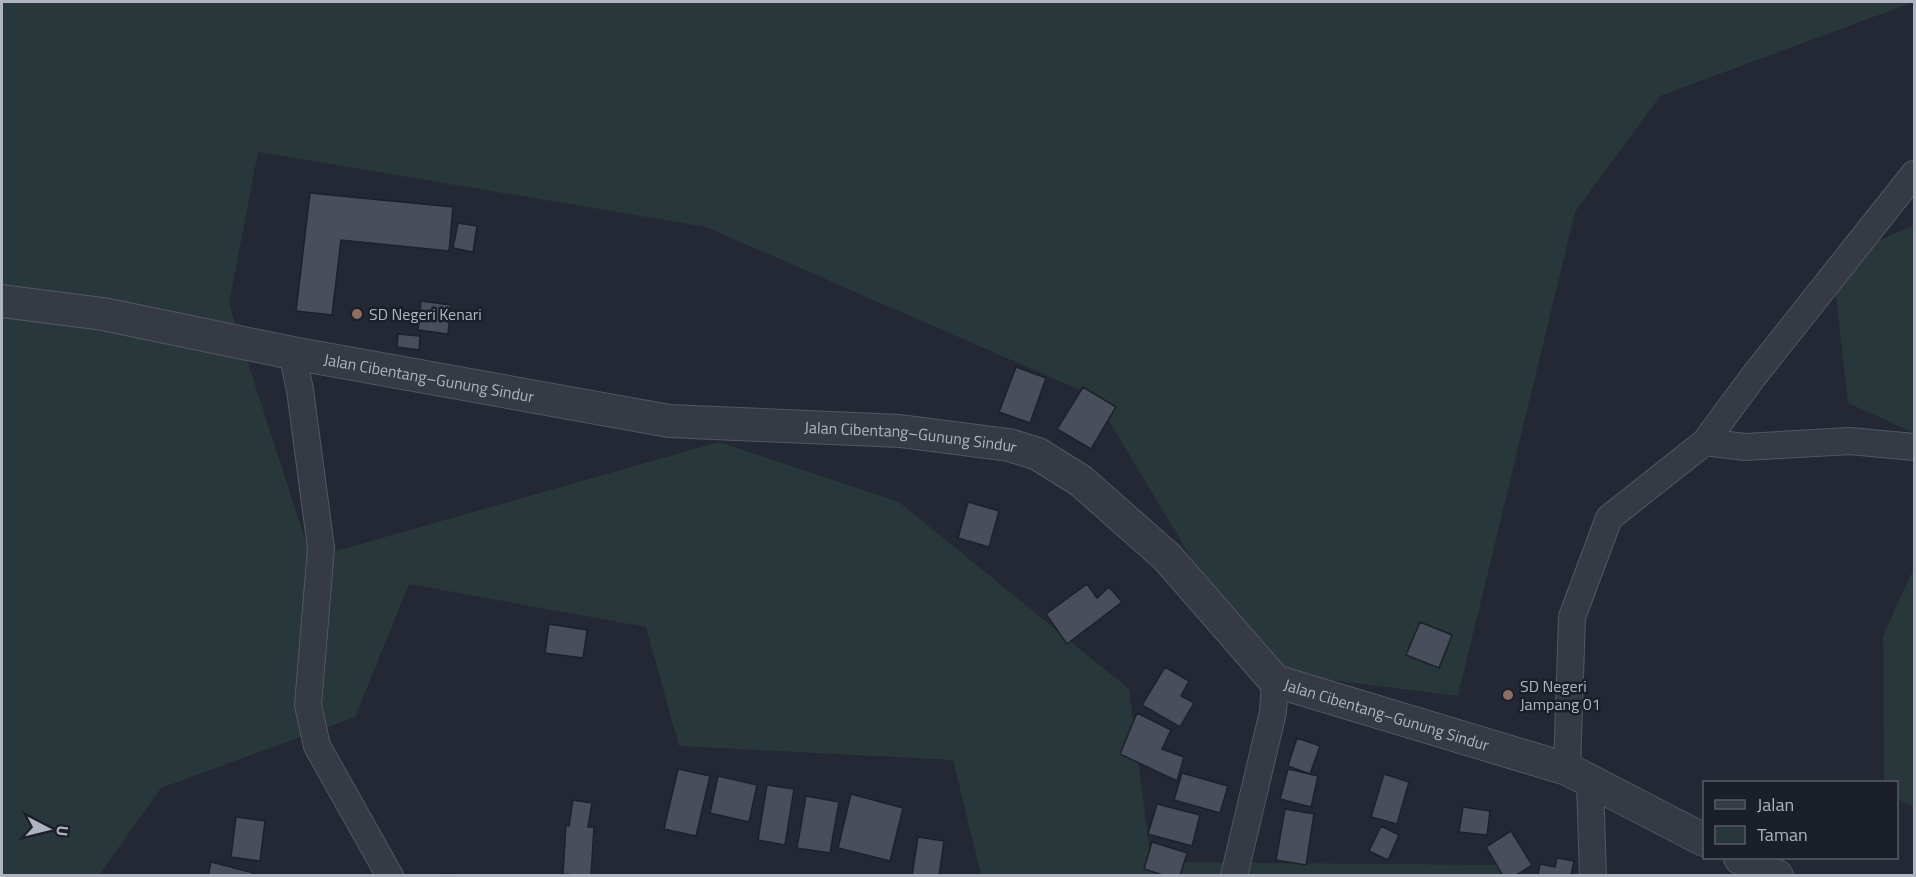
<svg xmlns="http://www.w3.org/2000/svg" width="1916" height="877" font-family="'Titillium Web',sans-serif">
  <rect width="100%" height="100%" fill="#232834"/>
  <path fill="#283739" d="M 2,2 L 1914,2 L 1660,96 L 1575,212 L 1458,696 L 1259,671 L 1094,396 L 706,227 L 258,152 L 229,304 L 311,558 L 719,442 L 899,502 L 1129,689 L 1151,862 L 1508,865 L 1508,875 L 981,875 L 953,760 L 679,746 L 646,627 L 409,584 L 355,717 L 161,788 L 99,875 L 2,876 Z
    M 1914,225 L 1914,433 L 1848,403 L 1832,262 Z
    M 1914,568 L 1914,808 L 1897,798 L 1896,782 L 1884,782 L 1883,636 Z"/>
  <path fill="#484e5c" stroke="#1d212b" stroke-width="1.5" d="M 310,193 L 453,207 L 449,251 L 341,240 L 332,315 L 296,311 Z
    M 458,223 L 477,226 L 473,252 L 453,248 Z
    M 421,301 L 451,305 L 448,334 L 418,330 Z
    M 398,334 L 420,336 L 419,350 L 397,347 Z
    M 1016,367 L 1046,378 L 1030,423 L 999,412 Z
    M 1083,387 L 1116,407 L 1091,449 L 1057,429 Z
    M 968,502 L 999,511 L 989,547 L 958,538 Z
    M 1087,584 L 1097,598 L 1109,587 L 1122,602 L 1067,644 L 1046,614 Z
    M 1420,622 L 1452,635 L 1439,668 L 1406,655 Z
    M 549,624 L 587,630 L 583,658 L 545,653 Z
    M 1165,667 L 1189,681 L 1181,696 L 1194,703 L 1180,727 L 1142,705 Z
    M 1137,713 L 1171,730 L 1162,749 L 1184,757 L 1177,781 L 1120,754 Z
    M 1297,738 L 1320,746 L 1310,774 L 1288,766 Z
    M 678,769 L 710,776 L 696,836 L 664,829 Z
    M 1288,769 L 1318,776 L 1311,807 L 1280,799 Z
    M 1182,773 L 1228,786 L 1220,813 L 1174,800 Z
    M 1384,774 L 1409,782 L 1397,824 L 1371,817 Z
    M 718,776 L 757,785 L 749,822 L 710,813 Z
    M 767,785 L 794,789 L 785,845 L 758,840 Z
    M 851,794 L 903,808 L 890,861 L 838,848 Z
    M 806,796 L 839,802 L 830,853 L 797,848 Z
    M 573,800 L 592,803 L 588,827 L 594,827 L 591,876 L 563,874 L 566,825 L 569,826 Z
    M 1157,804 L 1200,815 L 1192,846 L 1148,834 Z
    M 1463,807 L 1490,811 L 1487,835 L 1459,832 Z
    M 1285,809 L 1314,814 L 1306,865 L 1276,860 Z
    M 236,817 L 265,821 L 260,861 L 231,857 Z
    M 1381,826 L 1399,835 L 1388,860 L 1369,851 Z
    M 1511,831 L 1532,865 L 1515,876 L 1503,876 L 1486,847 Z
    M 918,837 L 944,841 L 939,876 L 912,876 Z
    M 1152,842 L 1187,853 L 1180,876 L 1166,876 L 1144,869 Z
    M 1557,858 L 1574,861 L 1571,876 L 1538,876 L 1540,864 L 1555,867 Z
    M 211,862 L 254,873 L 254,876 L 208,876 Z
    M 444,874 L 482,876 L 444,876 Z"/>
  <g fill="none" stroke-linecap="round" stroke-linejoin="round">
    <defs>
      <path id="minor" d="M 292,353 L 300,390 L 321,548 L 308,705 L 317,746 L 390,876
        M 1705,442 L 1745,447 L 1850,441 L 1914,447
        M 1567,769 L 1572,617 L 1609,518 L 1705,442 L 1753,377 L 1914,174
        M 1590,783 L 1593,876
        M 1234,876 L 1273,712 L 1275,681"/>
      <g id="tertiary">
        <path id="s1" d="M 2,301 L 103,314 L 292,353 L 669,421 L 900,431 L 1009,445 L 1038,454 L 1081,481 L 1167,557 L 1275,681 L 1567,769 L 1704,840"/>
        <path d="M 1740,858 L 1777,876"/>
      </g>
    </defs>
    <use href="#minor" stroke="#535762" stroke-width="28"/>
    <use href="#tertiary" stroke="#535762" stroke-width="34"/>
    <use href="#minor" stroke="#363a45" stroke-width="26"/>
    <use href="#tertiary" stroke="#363a45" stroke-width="32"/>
  </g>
  <g fill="#8d6e63" stroke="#1b1f29" stroke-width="2">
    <circle cx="357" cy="314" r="6"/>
    <circle cx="1508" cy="695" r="6"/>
  </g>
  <g text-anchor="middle" stroke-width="5" stroke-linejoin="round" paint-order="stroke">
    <g font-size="16" fill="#b0b4c1" stroke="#1b1f29" text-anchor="start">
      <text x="369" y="320">SD Negeri Kenari</text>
      <text x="1520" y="692">SD Negeri<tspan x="1520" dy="18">Jampang 01</tspan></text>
    </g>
    <g font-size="16" fill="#b0b4c1" stroke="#1b1f29">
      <text dy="6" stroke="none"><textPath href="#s1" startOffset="434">Jalan Cibentang–Gunung Sindur</textPath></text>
      <text dy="6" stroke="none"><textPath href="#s1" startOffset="920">Jalan Cibentang–Gunung Sindur</textPath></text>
      <text dy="6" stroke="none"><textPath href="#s1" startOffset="1496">Jalan Cibentang–Gunung Sindur</textPath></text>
    </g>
  </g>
  <rect width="1916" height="877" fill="none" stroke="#b0b4c1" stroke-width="6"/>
  <rect x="1703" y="781" width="195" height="78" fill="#1b1f29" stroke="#575b66" stroke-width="1.5"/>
  <rect x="1715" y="800" width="30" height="9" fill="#363a45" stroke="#575b66" stroke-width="1.5"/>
  <text x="1757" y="811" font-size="18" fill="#b0b4c1">Jalan</text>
  <rect x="1715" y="826" width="30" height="18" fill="#283739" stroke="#575b66" stroke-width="1.5"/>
  <text x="1757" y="841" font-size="18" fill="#b0b4c1">Taman</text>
  <g transform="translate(48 829) rotate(97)" stroke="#1b1f29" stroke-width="4.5" paint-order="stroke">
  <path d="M0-4.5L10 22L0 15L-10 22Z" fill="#b0b4c1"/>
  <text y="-9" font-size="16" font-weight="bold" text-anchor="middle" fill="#b0b4c1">U</text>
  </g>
</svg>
